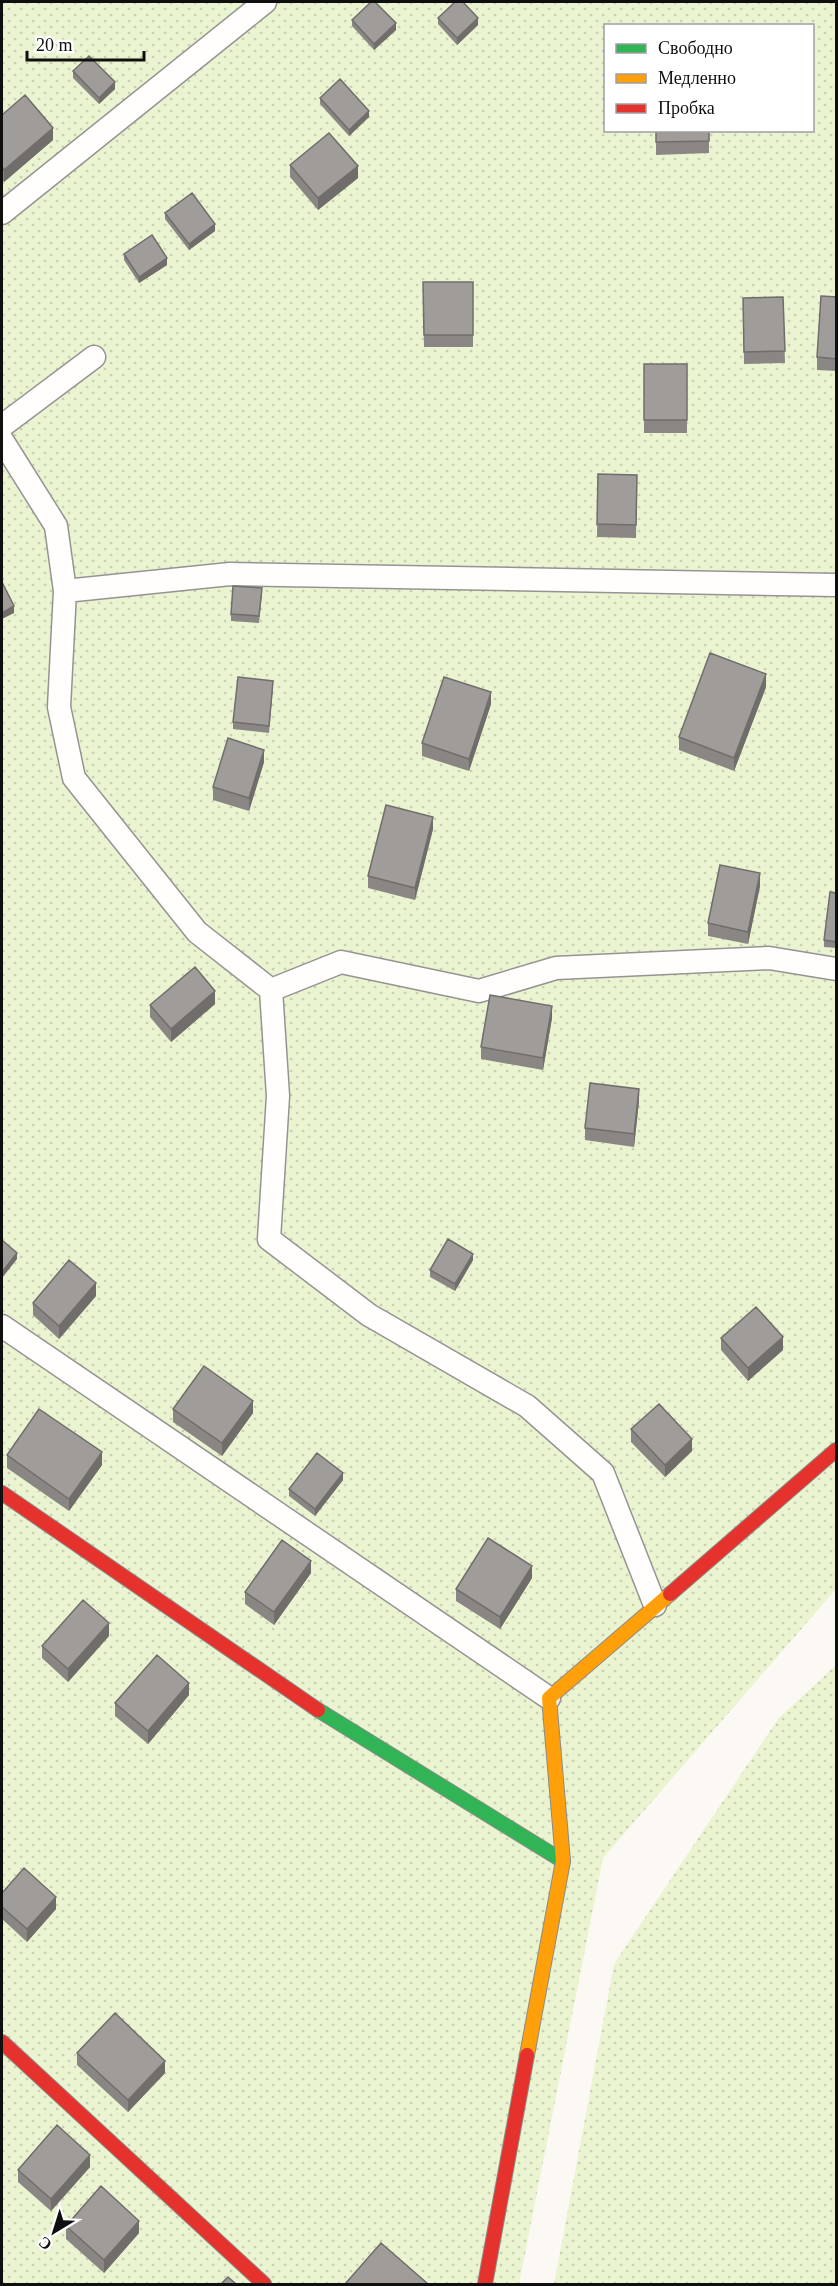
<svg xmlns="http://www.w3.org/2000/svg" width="838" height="2286" font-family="Georgia,serif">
  <defs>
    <pattern id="grass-dots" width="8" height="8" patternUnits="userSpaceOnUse" patternTransform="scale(1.5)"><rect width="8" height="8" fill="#eaf4d1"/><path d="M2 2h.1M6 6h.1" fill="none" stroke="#c8d0b2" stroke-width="1.8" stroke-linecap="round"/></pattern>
  </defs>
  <rect width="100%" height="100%" fill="#fcf9f4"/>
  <path fill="url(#grass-dots)" fill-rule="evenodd" d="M 2,2 L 836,2 L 836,1589 L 603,1858 L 519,2284 L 2,2284 ZM 606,26 L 812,26 L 812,130 L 606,130 Z
    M 836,1665 L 836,2284 L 554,2284 L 614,1964 L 778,1719 Z"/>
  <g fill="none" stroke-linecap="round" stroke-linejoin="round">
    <defs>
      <path id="lane" d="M 2,213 L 265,2
        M 2,426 L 94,357
        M 2,440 L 56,526 L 65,591 L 59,707 L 74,778 L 197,932 L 271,990 L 278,1096 L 269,1239 L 369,1315 L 527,1406 L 603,1473 L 655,1605
        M 65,591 L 230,574 L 836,585
        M 271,990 L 341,962 L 479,991 L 556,968 L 769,958 L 836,969
        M 2,1326 L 549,1698"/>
      <path id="fast" d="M 318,1710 L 563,1861"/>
      <path id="slow" d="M 527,2055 L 563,1861 L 549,1698 L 670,1594"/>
      <path id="jam" d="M 2,1493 L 318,1710
        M 670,1594 L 836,1450
        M 2,2042 L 264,2284
        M 485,2284 L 527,2055"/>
    </defs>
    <use href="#lane" stroke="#969492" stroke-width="25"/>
    <use href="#fast" stroke="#8c8b89" stroke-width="16"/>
    <use href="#slow" stroke="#8c8b89" stroke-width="16"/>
    <use href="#jam" stroke="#8c8b89" stroke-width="16"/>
    <use href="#lane" stroke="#fffefd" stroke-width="22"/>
    <use href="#fast" stroke="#30b455" stroke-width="14"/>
    <use href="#slow" stroke="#ff9f0a" stroke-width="14"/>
    <use href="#jam" stroke="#e5322d" stroke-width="14"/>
  </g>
  <path fill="#8a8684" d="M 438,18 L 478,25 L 457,45 L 438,24 Z
    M 352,20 L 396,30 L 374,50 L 352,26 Z
    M 73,71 L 115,89 L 99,104 L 73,78 Z
    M 320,98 L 369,117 L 349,136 L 320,104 Z
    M 2,115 L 53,140 L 4,182 L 2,179 Z
    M 656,130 L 709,141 L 709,153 L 656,155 Z
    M 290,165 L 358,178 L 318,210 L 290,177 Z
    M 165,213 L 215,231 L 189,250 L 165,219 Z
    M 124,254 L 167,265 L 139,283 L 124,260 Z
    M 423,282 L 473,282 L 473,347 L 424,347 Z
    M 783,297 L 785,363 L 744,364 L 743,298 Z
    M 837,297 L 837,371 L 817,370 L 817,357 Z
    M 644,364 L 687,364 L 687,433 L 644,433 Z
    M 598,474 L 637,475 L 636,538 L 597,537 Z
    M 262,594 L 259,623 L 231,621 L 231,614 Z
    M 766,687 L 734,771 L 679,750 L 679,737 Z
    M 273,688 L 269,733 L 233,729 L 233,722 Z
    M 491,704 L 469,771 L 422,756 L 422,743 Z
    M 264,762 L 249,811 L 213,800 L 213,787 Z
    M 433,829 L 415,900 L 368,888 L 368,876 Z
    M 760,886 L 748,944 L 708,936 L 708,923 Z
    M 837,893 L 837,948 L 824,947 L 824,940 Z
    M 215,1004 L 171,1042 L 150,1017 L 150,1005 Z
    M 552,1018 L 543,1070 L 481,1059 L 481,1047 Z
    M 639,1101 L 634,1147 L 585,1140 L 585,1128 Z
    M 473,1260 L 455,1291 L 430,1277 L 430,1270 Z
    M 96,1296 L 59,1339 L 33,1315 L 33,1303 Z
    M 721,1338 L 783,1350 L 748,1381 L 721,1350 Z
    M 173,1409 L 253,1413 L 222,1456 L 173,1422 Z
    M 631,1429 L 692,1451 L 665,1477 L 631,1442 Z
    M 7,1455 L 102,1465 L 69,1511 L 7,1468 Z
    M 343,1480 L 315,1516 L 289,1496 L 289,1489 Z
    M 311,1573 L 274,1625 L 245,1604 L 245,1592 Z
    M 532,1578 L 500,1629 L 456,1601 L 456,1589 Z
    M 109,1636 L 68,1682 L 42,1658 L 42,1646 Z
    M 189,1695 L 148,1744 L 115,1716 L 115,1703 Z
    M 2,1893 L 56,1909 L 27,1942 L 2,1919 Z
    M 77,2053 L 165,2073 L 128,2112 L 77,2065 Z
    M 90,2167 L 51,2211 L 18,2182 L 18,2170 Z
    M 66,2226 L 139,2233 L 104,2273 L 66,2239 Z"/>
  <path fill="#706d6b" d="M 478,18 L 478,25 L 457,45 L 457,38 Z
    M 396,23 L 396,30 L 374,50 L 374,44 Z
    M 115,82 L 115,89 L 99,104 L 99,98 Z
    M 369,111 L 369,117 L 349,136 L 349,130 Z
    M 53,128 L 53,140 L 4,182 L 4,170 Z
    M 358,166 L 358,178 L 318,210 L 318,198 Z
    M 215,224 L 215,231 L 189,250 L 189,244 Z
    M 167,258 L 167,265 L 139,283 L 139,277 Z
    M 14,606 L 14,613 L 2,619 L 2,613 Z
    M 766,674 L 766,687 L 734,771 L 734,758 Z
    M 491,692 L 491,704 L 469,771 L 469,759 Z
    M 264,750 L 264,762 L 249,811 L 249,798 Z
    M 433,817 L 433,829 L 415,900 L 415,888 Z
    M 760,873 L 760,886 L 748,944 L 748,932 Z
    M 215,991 L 215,1004 L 171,1042 L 171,1029 Z
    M 552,1006 L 552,1018 L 543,1070 L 543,1058 Z
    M 639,1089 L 639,1101 L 634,1147 L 634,1134 Z
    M 17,1253 L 17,1259 L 2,1278 L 2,1272 Z
    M 473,1254 L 473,1260 L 455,1291 L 455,1284 Z
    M 96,1283 L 96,1296 L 59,1339 L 59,1326 Z
    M 783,1337 L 783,1350 L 748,1381 L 748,1368 Z
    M 253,1401 L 253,1413 L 222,1456 L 222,1443 Z
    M 692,1439 L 692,1451 L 665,1477 L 665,1465 Z
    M 102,1452 L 102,1465 L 69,1511 L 69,1499 Z
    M 343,1473 L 343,1480 L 315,1516 L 315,1509 Z
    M 311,1561 L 311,1573 L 274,1625 L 274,1612 Z
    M 532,1566 L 532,1578 L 500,1629 L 500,1617 Z
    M 109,1623 L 109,1636 L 68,1682 L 68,1669 Z
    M 189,1683 L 189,1695 L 148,1744 L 148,1731 Z
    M 56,1897 L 56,1909 L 27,1942 L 27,1929 Z
    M 165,2061 L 165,2073 L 128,2112 L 128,2100 Z
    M 90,2155 L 90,2167 L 51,2211 L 51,2199 Z
    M 139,2221 L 139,2233 L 104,2273 L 104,2260 Z"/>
  <path fill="#a09c99" stroke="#706d6b" stroke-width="1.5" d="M 371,2 L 375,2 L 396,23 L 374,44 L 352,20 Z
    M 455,2 L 463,2 L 478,18 L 457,38 L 438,18 Z
    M 89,56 L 115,82 L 99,98 L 73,71 Z
    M 340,79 L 369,111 L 349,130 L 320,98 Z
    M 25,95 L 53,128 L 4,170 L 2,167 L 2,115 Z
    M 656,130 L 709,130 L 709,141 L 656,142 Z
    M 329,133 L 358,166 L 318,198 L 290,165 Z
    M 192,193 L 215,224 L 189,244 L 165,213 Z
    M 152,235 L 167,258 L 139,277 L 124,254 Z
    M 423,282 L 473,282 L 473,335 L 424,335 Z
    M 821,296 L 837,297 L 837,359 L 817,357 Z
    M 783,297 L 785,351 L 744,352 L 743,298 Z
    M 644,364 L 687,364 L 687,420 L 644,420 Z
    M 598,474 L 637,475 L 636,525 L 597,524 Z
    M 2,582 L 14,606 L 2,613 Z
    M 233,586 L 262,588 L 259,616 L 231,614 Z
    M 710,653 L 766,674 L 734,758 L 679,737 Z
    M 238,677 L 273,681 L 269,726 L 233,722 Z
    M 444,677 L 491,692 L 469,759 L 422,743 Z
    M 228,738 L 264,750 L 249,798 L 213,787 Z
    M 386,805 L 433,817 L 415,888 L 368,876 Z
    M 720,865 L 760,873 L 748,932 L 708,923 Z
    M 830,892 L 837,893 L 837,942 L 824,940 Z
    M 195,967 L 215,991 L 171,1029 L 150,1005 Z
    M 490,995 L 552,1006 L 543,1058 L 481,1047 Z
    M 590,1083 L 639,1089 L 634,1134 L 585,1128 Z
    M 448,1239 L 473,1254 L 455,1284 L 430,1270 Z
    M 2,1240 L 17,1253 L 2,1272 Z
    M 69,1260 L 96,1283 L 59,1326 L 33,1303 Z
    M 756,1307 L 783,1337 L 748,1368 L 721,1338 Z
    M 204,1366 L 253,1401 L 222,1443 L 173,1409 Z
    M 659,1404 L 692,1439 L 665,1465 L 631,1429 Z
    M 39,1409 L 102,1452 L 69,1499 L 7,1455 Z
    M 317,1453 L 343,1473 L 315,1509 L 289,1489 Z
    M 488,1538 L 532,1566 L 500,1617 L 456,1589 Z
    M 282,1540 L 311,1561 L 274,1612 L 245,1592 Z
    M 83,1600 L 109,1623 L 68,1669 L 42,1646 Z
    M 157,1655 L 189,1683 L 148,1731 L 115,1703 Z
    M 24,1868 L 56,1897 L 27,1929 L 2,1907 L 2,1893 Z
    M 115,2013 L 165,2061 L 128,2100 L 77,2053 Z
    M 57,2125 L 90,2155 L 51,2199 L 18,2170 Z
    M 101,2186 L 139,2221 L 104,2260 L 66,2226 Z
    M 381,2243 L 428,2284 L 345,2284 Z
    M 228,2277 L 236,2284 L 221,2284 Z"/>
  <rect width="838" height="2286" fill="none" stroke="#0f0f0f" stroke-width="6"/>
  <rect x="604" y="24" width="210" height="108" fill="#ffffff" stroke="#9f9f9f" stroke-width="1.5"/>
  <rect x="616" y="44" width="30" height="9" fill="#30b455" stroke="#9f9f9f" stroke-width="1.5"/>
  <text x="658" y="54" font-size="18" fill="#0f0f0f">Свободно</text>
  <rect x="616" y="74" width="30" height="9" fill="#ff9f0a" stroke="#9f9f9f" stroke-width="1.5"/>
  <text x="658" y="84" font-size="18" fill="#0f0f0f">Медленно</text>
  <rect x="616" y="104" width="30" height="9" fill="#e5322d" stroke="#9f9f9f" stroke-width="1.5"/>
  <text x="658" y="114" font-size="18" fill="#0f0f0f">Пробка</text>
  <g transform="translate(54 2232) rotate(218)" stroke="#ffffff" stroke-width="4.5" paint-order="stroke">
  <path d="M0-4.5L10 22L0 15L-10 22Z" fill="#0f0f0f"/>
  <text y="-9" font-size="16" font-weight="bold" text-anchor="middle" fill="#0f0f0f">С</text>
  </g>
  <path d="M27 51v9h117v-9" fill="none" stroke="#0f0f0f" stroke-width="3"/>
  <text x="36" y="51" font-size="18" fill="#0f0f0f" stroke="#ffffff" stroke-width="4.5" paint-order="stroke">20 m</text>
</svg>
